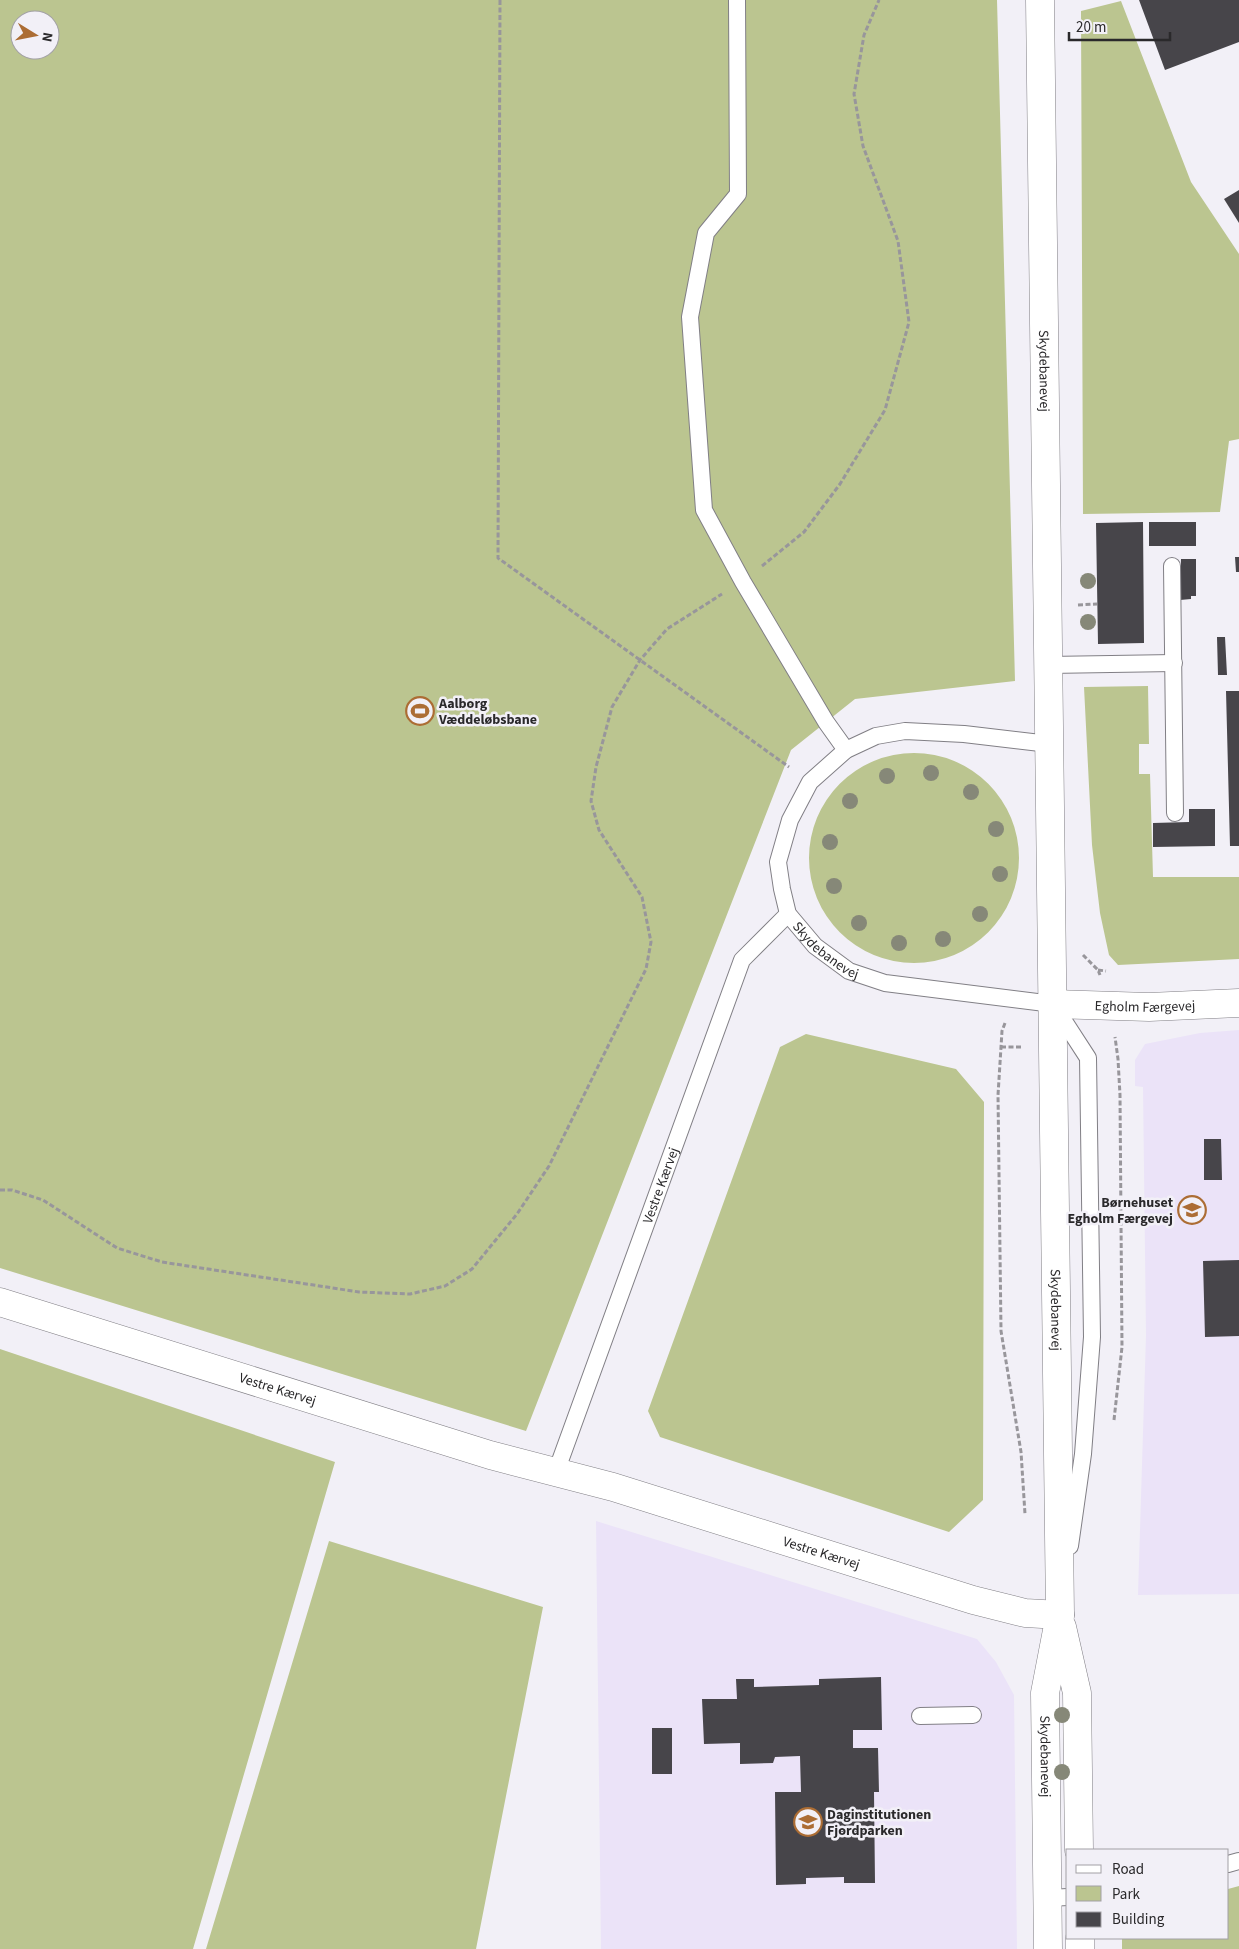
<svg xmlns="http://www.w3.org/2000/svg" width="1239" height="1949" font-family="'Source Sans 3',sans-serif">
  <rect width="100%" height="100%" fill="#f2f0f7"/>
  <path fill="#ebe3f8" d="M 1239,1030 L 1239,1594 L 1138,1595 L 1146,1335 L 1143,1087 L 1135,1086 L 1135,1060 L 1145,1044 L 1200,1033 Z
    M 596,1521 L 977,1639 L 996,1662 L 1014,1695 L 1017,1949 L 601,1949 Z"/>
  <path fill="#bbc590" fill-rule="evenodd" d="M 0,0 L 997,0 L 1015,681 L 855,699 L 791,750 L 526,1431 L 0,1268 ZM 20,20 L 50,20 L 50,50 L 20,50 Z
    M 1121,1 L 1191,182 L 1239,254 L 1239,439 L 1229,441 L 1220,512 L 1083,514 L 1081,11 Z
    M 1148,686 L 1149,744 L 1139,744 L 1139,774 L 1150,774 L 1153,877 L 1239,877 L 1239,959 L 1118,965 L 1109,955 L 1100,913 L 1092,845 L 1084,687 Z
    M809 858a105 105 0 1 1 210 0a105 105 0 1 1-210 0Z
    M 806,1034 L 956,1069 L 984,1102 L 983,1500 L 949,1532 L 660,1437 L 648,1411 L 780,1047 Z
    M 0,1349 L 335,1462 L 193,1949 L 0,1949 Z
    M 329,1541 L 543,1607 L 476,1949 L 206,1949 Z
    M 1239,1886 L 1239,1949 L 1122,1949 L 1122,1938 L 1228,1938 L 1228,1889 Z"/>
  <path fill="#47454a" d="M 1139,0 L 1239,0 L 1239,42 L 1165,70 Z
    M 1239,190 L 1239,223 L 1224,199 Z
    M 1143,522 L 1144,643 L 1098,644 L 1096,523 Z
    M 1149,522 L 1196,522 L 1196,546 L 1149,546 Z
    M 1235,557 L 1239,557 L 1239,572 L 1236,572 Z
    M 1181,559 L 1196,559 L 1196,596 L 1191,596 L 1191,599 L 1180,600 Z
    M 1217,637 L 1225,637 L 1227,675 L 1218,675 Z
    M 1226,691 L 1239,691 L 1239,846 L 1230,846 Z
    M 1189,809 L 1215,809 L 1215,846 L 1153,847 L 1153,823 L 1189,822 Z
    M 1204,1139 L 1221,1139 L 1222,1180 L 1204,1180 Z
    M 1239,1260 L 1239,1336 L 1205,1337 L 1203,1261 Z
    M 881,1677 L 882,1730 L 853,1730 L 853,1748 L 878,1748 L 879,1792 L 874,1792 L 875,1883 L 844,1883 L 844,1877 L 806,1878 L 806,1884 L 776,1885 L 775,1792 L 801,1792 L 800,1756 L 775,1757 L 773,1763 L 740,1764 L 740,1743 L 704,1744 L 702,1699 L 737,1699 L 736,1679 L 754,1679 L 754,1687 L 819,1685 L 819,1679 Z
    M 652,1728 L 672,1728 L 672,1774 L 652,1774 Z"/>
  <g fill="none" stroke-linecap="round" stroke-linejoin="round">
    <defs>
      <g id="service">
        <path d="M 737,0 L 738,194 L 706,233 L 690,317 L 704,510 L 743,582 L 826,722 L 846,750"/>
        <path d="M 1172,566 L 1175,813"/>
        <path d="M 1048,665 L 1174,663"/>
        <path id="s1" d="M 1049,744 L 964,734 L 905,731 L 876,736 L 846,750 L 810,782 L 790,820 L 778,862 L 782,889 L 788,914 L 815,946 L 849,971 L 885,983 L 1053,1004 L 1088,1058 L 1092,1337 L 1083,1454 L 1070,1546"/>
        <path id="s2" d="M 556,1472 L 742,960 L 788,914"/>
        <path d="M 920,1716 L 973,1715"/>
        <path d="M 1228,1864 L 1239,1861"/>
        <path d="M 1048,1898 L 1068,1897"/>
      </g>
      <g id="minor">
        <path id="s3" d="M 1053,1004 L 1149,1007 L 1239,1003"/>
        <path id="s4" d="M 0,1302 L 490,1455 L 613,1487 L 973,1600 L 1025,1613 L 1060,1615"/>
      </g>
      <g id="tertiary">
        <path id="s5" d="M 1040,0 L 1060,1615 L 1045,1693 L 1048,1949"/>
        <path d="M 1062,1627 L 1077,1693 L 1079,1850"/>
        <path d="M 1080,1938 L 1080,1949"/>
      </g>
    </defs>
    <use href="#service" stroke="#817f85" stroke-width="18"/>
    <use href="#minor" stroke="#817f85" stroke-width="29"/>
    <use href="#tertiary" stroke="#817f85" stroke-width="29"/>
    <path stroke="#98969b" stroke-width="3" stroke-dasharray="5 2.5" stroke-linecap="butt" d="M 500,0 L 498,558 L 789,767
      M 762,566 L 804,532 L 840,484 L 885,410 L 909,322 L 898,241 L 863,146 L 854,94 L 864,35 L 879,0
      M 1078,605 L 1097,604
      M 1083,955 L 1098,970 L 1100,975
      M 1098,970 L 1106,971
      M 1005,1023 L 1002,1031 L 998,1095 L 1001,1331 L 1021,1452 L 1025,1514
      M 1001,1047 L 1023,1047
      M 0,1190 L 12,1190 L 43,1200 L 117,1248 L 162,1262 L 359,1292 L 410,1294 L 445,1286 L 472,1269 L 517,1214 L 549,1166 L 646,969 L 651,942 L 642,897 L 599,830 L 591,801 L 596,767 L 612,707 L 640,660 L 667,629 L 722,594
      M 1114,1420 L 1122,1347 L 1120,1095 L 1118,1059 L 1115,1037"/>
    <use href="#service" stroke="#fff" stroke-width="16"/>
    <use href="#minor" stroke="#fff" stroke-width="28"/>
    <use href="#tertiary" stroke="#fff" stroke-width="28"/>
  </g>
  <g fill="#868878">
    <circle cx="1088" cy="581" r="8"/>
    <circle cx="1088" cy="622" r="8"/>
    <circle cx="931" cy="773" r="8"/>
    <circle cx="887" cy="776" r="8"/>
    <circle cx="971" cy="792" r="8"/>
    <circle cx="850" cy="801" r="8"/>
    <circle cx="996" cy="829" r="8"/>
    <circle cx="830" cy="842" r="8"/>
    <circle cx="1000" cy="874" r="8"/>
    <circle cx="834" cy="886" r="8"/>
    <circle cx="980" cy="914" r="8"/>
    <circle cx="859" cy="923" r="8"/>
    <circle cx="943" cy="939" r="8"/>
    <circle cx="899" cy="943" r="8"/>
    <circle cx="1062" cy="1715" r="8"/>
    <circle cx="1062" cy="1772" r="8"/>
  </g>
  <defs>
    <symbol id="stadium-ring" viewBox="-11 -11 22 22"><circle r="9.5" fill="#f2f0f7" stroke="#ac6d34" stroke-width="1.5"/><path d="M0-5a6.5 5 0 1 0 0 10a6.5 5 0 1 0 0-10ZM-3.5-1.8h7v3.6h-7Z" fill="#ac6d34"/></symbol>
    <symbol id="school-ring" viewBox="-11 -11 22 22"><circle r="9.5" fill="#f2f0f7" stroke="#ac6d34" stroke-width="1.5"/><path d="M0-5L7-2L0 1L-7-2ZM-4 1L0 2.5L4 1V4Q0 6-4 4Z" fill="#ac6d34"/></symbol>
  </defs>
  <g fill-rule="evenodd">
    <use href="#stadium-ring" x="404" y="695" width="32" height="32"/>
    <use href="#school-ring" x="1176" y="1194" width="32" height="32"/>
    <use href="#school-ring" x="792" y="1806" width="32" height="32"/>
  </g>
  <g text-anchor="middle" stroke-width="5" stroke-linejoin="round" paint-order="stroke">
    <g font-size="14" fill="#2a292b" stroke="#f2f0f7">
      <text dy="5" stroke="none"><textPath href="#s5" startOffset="371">Skydebanevej</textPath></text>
      <text dy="5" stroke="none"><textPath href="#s1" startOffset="448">Skydebanevej</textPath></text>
      <text dy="5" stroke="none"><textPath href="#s3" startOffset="92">Egholm Færgevej</textPath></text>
      <text dy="5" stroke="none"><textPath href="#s2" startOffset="305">Vestre Kærvej</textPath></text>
      <text dy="5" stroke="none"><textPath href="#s5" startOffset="1310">Skydebanevej</textPath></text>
      <text dy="5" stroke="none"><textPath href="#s4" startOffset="291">Vestre Kærvej</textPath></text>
      <text dy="5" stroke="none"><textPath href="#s4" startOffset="859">Vestre Kærvej</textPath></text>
      <text dy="5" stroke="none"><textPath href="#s5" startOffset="1758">Skydebanevej</textPath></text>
    </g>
    <g font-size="14" font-weight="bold" fill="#2a292b" stroke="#f2f0f7" text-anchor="start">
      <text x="439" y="708">Aalborg<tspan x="439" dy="16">Væddeløbsbane</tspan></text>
      <text x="1173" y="1207" text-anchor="end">Børnehuset<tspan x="1173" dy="16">Egholm Færgevej</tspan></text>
      <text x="827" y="1819">Daginstitutionen<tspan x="827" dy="16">Fjordparken</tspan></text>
    </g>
  </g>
  <rect x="1066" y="1849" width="162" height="90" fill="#f2f0f7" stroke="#a2a0a5"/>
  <rect x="1076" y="1865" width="25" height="8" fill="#ffffff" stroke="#a2a0a5"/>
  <text x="1112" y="1874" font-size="15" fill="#2a292b">Road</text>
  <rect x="1076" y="1886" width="25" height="15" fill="#bbc590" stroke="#a2a0a5"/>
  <text x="1112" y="1899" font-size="15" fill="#2a292b">Park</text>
  <rect x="1076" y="1912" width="25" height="15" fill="#47454a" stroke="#a2a0a5"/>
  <text x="1112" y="1924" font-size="15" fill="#2a292b">Building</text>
  <g transform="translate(35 35) rotate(100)"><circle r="24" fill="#f2f0f7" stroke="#a2a0a5"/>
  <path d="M0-4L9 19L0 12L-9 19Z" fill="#ac6d34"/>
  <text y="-8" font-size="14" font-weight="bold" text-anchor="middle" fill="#2a292b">N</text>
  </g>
  <path d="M1069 32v8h101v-8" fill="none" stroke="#2a292b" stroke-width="2.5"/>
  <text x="1076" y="32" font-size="15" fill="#2a292b" stroke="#f2f0f7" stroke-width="4" paint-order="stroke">20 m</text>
</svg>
